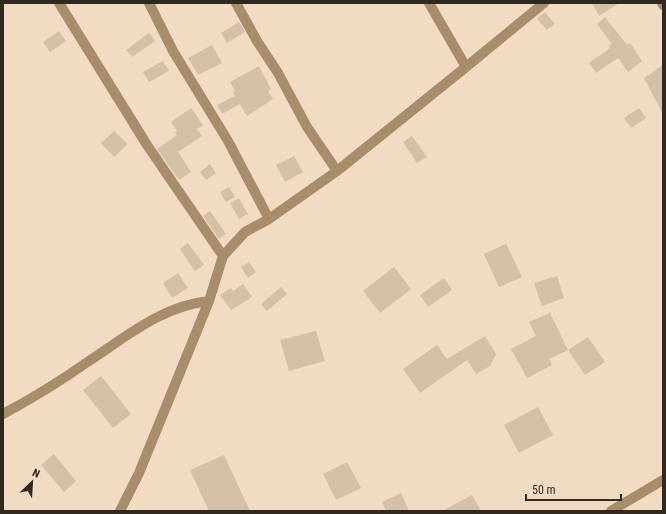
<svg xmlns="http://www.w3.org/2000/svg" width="666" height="514" font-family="'Roboto Condensed',sans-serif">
  <rect width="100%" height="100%" fill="#f1dbc2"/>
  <path fill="#d4bfa7" d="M 592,3 L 619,3 L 599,16 Z
    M 545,12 L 555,24 L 547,30 L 537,19 Z
    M 605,17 L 627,45 L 630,43 L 642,61 L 628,72 L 618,58 L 596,73 L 589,63 L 610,48 L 609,46 L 612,44 L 597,24 Z
    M 239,22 L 245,32 L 227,43 L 221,33 Z
    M 59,31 L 66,41 L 50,52 L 43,42 Z
    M 149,33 L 155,41 L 132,57 L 126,50 Z
    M 212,45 L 222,63 L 198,75 L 188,58 Z
    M 163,61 L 169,71 L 149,82 L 143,72 Z
    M 663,65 L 663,114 L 644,78 Z
    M 259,66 L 271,89 L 268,91 L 273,99 L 247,116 L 240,104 L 222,114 L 217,105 L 235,96 L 233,92 L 235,91 L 230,82 Z
    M 191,108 L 203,125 L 197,129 L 202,136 L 178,152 L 191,172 L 179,180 L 157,149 L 177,135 L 175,132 L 177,131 L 171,122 Z
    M 639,108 L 646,118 L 631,128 L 624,118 Z
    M 114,131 L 128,144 L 114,157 L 101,143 Z
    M 412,136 L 427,157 L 417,163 L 403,142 Z
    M 294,156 L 303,172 L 285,182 L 276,165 Z
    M 210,164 L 216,173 L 206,180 L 200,172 Z
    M 229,187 L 235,197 L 226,202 L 220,192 Z
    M 239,198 L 248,214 L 239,219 L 230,203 Z
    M 210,211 L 226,234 L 219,239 L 203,216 Z
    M 188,243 L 204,265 L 195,271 L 180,249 Z
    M 506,244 L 522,277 L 499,287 L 484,254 Z
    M 249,262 L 256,272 L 248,278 L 241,267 Z
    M 394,267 L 411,289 L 380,313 L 363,291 Z
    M 178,273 L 188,288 L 172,298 L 163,283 Z
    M 557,276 L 564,298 L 542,306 L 534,283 Z
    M 444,278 L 452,290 L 428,307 L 420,295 Z
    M 243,284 L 252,297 L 231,310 L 220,295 L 231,288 L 233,291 Z
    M 281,287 L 287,294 L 267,311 L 261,304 Z
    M 550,313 L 568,350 L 549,359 L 552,365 L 527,378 L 511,349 L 536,336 L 529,322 Z
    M 316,331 L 325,361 L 289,371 L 280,340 Z
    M 485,336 L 496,354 L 490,366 L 476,374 L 467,360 L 420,393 L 403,369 L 437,345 L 447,359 Z
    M 588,337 L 605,362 L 585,375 L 568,350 Z
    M 101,376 L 131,414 L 113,428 L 83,390 Z
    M 538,407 L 553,435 L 519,453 L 504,425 Z
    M 54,454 L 76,481 L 64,492 L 41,465 Z
    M 224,455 L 250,511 L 209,511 L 190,470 Z
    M 347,462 L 361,488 L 336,500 L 323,474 Z
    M 401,493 L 409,511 L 386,511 L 382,502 Z
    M 472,495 L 481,511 L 442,511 Z"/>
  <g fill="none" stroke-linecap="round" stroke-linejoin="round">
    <path stroke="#a98c6a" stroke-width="10" d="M 59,3 L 147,145 L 223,256
      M 149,3 L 173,51 L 228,141 L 269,219
      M 236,3 L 257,41 L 278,73 L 307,127 L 337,171
      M 429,3 L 466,67
      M 662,3 L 663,5
      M 3,414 C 33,398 62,380 89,361 C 127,336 162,306 209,301
      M 120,511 L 139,473 L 209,301 L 223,256 L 245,232 L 269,219 L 337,171 L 466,67 L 544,3
      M 611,511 L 663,480"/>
  </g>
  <rect width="666" height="514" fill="none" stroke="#31291f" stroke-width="8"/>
  <g transform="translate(32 482) rotate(25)" stroke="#f1dbc2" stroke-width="3" paint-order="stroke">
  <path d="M0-3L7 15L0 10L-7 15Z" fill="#31291f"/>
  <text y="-6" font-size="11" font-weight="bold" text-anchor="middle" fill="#31291f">N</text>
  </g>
  <path d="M526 494v6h95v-6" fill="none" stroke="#31291f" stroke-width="2"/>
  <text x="532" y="494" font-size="12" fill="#31291f" stroke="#f1dbc2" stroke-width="3" paint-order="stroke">50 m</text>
</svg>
